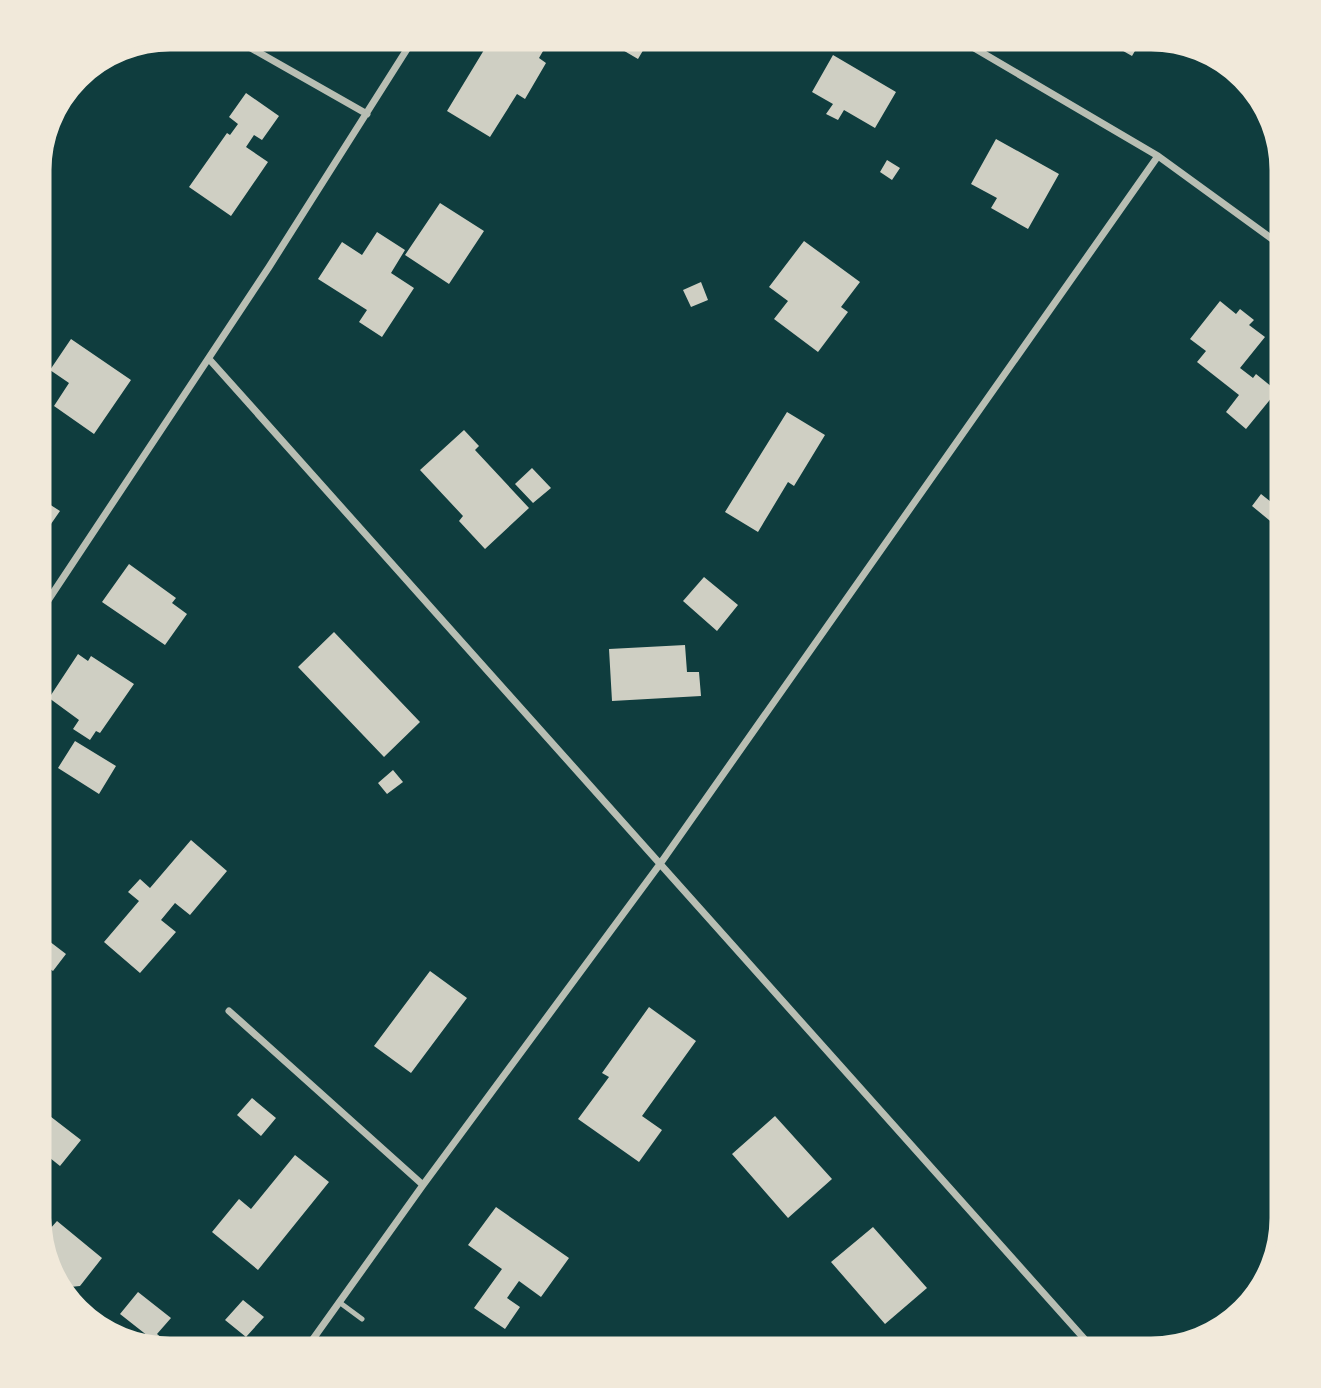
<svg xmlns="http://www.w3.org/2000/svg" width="1321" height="1388" font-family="'Alegreya Sans',sans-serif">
  <rect width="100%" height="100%" fill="#0f3d3e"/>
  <path fill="#cfcfc3" d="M 486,35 L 544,35 L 550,39 L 539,58 L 546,63 L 525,99 L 517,94 L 490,137 L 447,111 L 484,50 L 479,47 Z
    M 597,35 L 652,35 L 638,59 Z
    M 1095,35 L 1150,35 L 1146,42 L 1142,39 L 1132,56 Z
    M 833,55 L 896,92 L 875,128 L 844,110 L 838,120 L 826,114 L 833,104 L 812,92 Z
    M 246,93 L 279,116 L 262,140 L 254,135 L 246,147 L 268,162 L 231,216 L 189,187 L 227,133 L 230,135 L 238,124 L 229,117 Z
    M 996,139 L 1059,174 L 1028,229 L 991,208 L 997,198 L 971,184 Z
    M 887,160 L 900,168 L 892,180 L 880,172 Z
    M 440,203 L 484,231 L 449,284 L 405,255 Z
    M 377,232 L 405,250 L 391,273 L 414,288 L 382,337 L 359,322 L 367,310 L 318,279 L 342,242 L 362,255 Z
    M 804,241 L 860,282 L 841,307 L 848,312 L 818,352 L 774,319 L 788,301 L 769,287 Z
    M 701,282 L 708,300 L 691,307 L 683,290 Z
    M 1220,301 L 1236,314 L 1240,309 L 1254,320 L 1249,325 L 1265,337 L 1240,368 L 1253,378 L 1256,374 L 1277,391 L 1246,429 L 1226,412 L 1239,395 L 1197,362 L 1206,351 L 1190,339 Z
    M 71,339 L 131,380 L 94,434 L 54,406 L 69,383 L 50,370 Z
    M 787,412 L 825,435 L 794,486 L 788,482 L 758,532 L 725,512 Z
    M 464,430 L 479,446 L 475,450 L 529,508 L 485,549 L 459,521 L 463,516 L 420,470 Z
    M 532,468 L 551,488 L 533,503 L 515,484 Z
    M 1261,494 L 1285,513 L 1275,525 L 1252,506 Z
    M 35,495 L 60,511 L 35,547 Z
    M 129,564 L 176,598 L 172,603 L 187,614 L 165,645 L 102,602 Z
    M 704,577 L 738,605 L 717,631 L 683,601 Z
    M 334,632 L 420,722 L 384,757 L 298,667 Z
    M 685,645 L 687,672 L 699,672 L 701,696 L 612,701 L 609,649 Z
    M 78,654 L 88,661 L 91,656 L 134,684 L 100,733 L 96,731 L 90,740 L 73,729 L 79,720 L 49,698 Z
    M 75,741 L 116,766 L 99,794 L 58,768 Z
    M 393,770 L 403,782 L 387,794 L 378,783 Z
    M 35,775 L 48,785 L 35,802 Z
    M 191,840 L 227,871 L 190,915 L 175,903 L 161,920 L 176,932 L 140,973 L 104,942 L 139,901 L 128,892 L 140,879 L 150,888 Z
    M 49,941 L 66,954 L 53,971 L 36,959 Z
    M 430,971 L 467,998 L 411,1073 L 374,1046 Z
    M 649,1007 L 696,1041 L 642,1116 L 662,1130 L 639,1162 L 578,1119 L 609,1077 L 602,1073 Z
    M 252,1098 L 276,1118 L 261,1136 L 237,1115 Z
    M 46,1113 L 81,1140 L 60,1166 L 35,1146 L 35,1127 Z
    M 775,1116 L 832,1179 L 788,1218 L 732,1154 Z
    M 295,1155 L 329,1182 L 258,1270 L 212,1232 L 239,1199 L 251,1209 Z
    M 496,1207 L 569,1258 L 541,1297 L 519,1281 L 507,1298 L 520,1307 L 505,1329 L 474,1308 L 502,1269 L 468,1245 Z
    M 57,1221 L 102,1258 L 80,1286 L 70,1287 L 64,1295 L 42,1238 Z
    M 873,1227 L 927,1288 L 885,1324 L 831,1262 Z
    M 138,1292 L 171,1318 L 157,1334 L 181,1353 L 147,1348 L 153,1340 L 120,1314 Z
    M 243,1300 L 264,1317 L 246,1337 L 225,1320 Z"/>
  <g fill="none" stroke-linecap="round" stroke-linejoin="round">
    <path stroke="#b8beb3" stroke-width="5" d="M 339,1302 L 362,1319"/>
    <path stroke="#b8beb3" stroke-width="7" d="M 228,35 L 367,114
      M 952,35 L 1158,156 L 1286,249
      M 209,359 L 1097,1353
      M 35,620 L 269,267 L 416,35
      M 229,1011 L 423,1185
      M 303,1353 L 423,1185 L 660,864 L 1158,156"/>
  </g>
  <path d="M0 0H1321V1388H0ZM170 47H1151A123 123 0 0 1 1274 170V1218A123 123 0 0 1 1151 1341H170A123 123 0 0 1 47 1218V170A123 123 0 0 1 170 47Z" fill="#f1e9da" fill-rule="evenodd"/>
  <path fill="none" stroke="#f1e9da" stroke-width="9" d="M170 47H1151A123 123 0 0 1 1274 170V1218A123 123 0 0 1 1151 1341H170A123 123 0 0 1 47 1218V170A123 123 0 0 1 170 47Z"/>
</svg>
